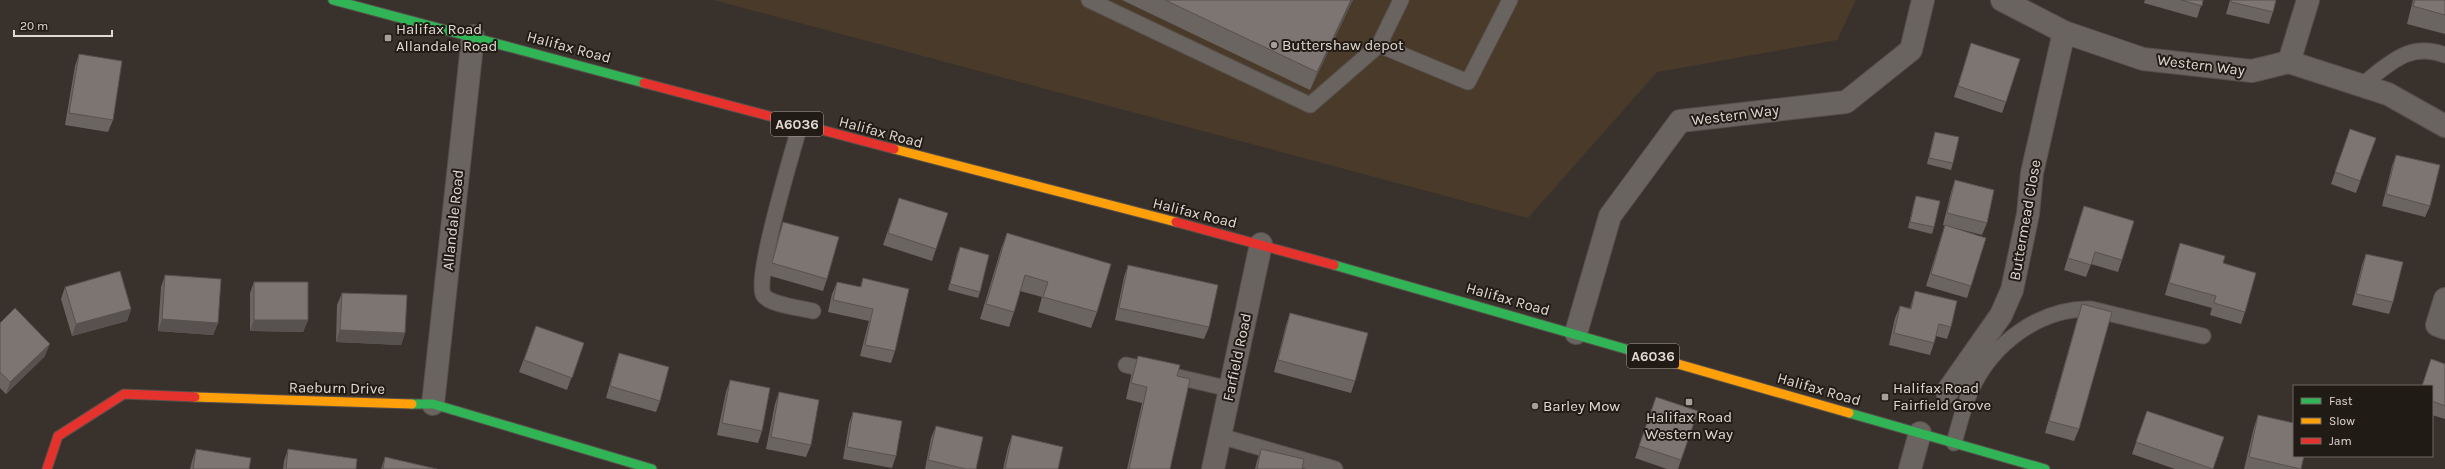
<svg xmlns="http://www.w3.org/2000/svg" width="2445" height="469" font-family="Karla,sans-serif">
  <rect width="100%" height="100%" fill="#39322c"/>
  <path fill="#4a3a2a" d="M 714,0 L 1856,0 L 1837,40 L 1657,72 L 1528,218 Z"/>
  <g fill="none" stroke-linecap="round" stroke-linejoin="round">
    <defs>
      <path id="lane" d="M 1089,0 L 1310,105 L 1379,45
        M 1401,0 L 1379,45 L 1468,82 L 1510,0
        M 2362,85 C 2388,65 2409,41 2445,55
        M 800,125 C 794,147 752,284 764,296 C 772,305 801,308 813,311
        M 1126,365 L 1230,389
        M 1220,436 L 1335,469
        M 1954,443 C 1959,426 1963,407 1971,390 C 1992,344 2039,308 2091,309 L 2203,336"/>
      <path id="street" d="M 2002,0 L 2064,32 L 2143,59 L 2252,71 L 2289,62 L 2388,94 L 2445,126
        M 2289,62 L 2308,0
        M 2445,299 L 2437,325 L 2445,328
        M 1576,333 L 1610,216 L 1680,121 L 1846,102 L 1911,50 L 1923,0
        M 1947,392 L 2001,315 L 2012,290 L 2028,214 L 2032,173 L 2064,32
        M 433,404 L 473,36
        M 1213,469 L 1261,244
        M 1910,469 L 1920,433"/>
      <path id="fast" d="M 333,0 L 644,83
        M 1334,265 L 1643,354
        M 412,404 L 433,404 L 652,469
        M 1849,413 L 2045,469"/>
      <path id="slow" d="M 894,149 L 1176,222
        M 1643,354 L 1849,413
        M 195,397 L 412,404"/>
      <path id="jam" d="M 644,83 L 894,149
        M 1176,222 L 1334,265
        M 47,469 L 58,436 L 124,394 L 195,397"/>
    </defs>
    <use href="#lane" stroke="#564f4a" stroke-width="17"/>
    <use href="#street" stroke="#564f4a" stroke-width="24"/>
    <use href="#fast" stroke="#564f4a" stroke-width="11"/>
    <use href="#slow" stroke="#564f4a" stroke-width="11"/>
    <use href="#jam" stroke="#564f4a" stroke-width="11"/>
    <use href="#lane" stroke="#6a6460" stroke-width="15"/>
    <use href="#street" stroke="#6a6460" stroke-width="22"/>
    <use href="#fast" stroke="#30b455" stroke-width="9"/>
    <use href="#slow" stroke="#ff9f0a" stroke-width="9"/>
    <use href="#jam" stroke="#e5322d" stroke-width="9"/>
  </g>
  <path fill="#6b6561" d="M 1122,0 L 1353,0 L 1310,90 Z
    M 2145,0 L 2203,0 L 2197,18 L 2144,3 Z
    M 2230,0 L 2276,0 L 2273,12 L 2269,24 L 2226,14 Z
    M 2413,0 L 2445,0 L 2445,34 L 2407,24 Z
    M 1971,43 L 2006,102 L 2002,113 L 1954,97 Z
    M 79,54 L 113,120 L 108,132 L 65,125 L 75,66 Z
    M 2350,129 L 2376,138 L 2356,193 L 2331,184 Z
    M 1935,132 L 1953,163 L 1951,170 L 1927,164 L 1933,138 Z
    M 2396,155 L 2430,206 L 2425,217 L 2382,206 L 2392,166 Z
    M 1955,180 L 1987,223 L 1982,235 L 1955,228 L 1971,286 L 1967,298 L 1926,286 L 1941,237 L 1945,226 L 1943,225 L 1951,192 Z
    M 1916,196 L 1934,227 L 1932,234 L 1908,228 L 1914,202 Z
    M 899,198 L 936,249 L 932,261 L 883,245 Z
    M 2084,206 L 2122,260 L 2118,272 L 2091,264 L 2086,277 L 2064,270 L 2080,218 Z
    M 783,222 L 827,279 L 823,291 L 767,275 L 779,234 Z
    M 1007,233 L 1097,312 L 1091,328 L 1038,312 L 1042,297 L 1020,291 L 1014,312 L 1009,327 L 980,319 L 1001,249 Z
    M 2180,243 L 2223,263 L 2245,312 L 2241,324 L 2210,315 L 2212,308 L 2165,295 L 2176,255 Z
    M 960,247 L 980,292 L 978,298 L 948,290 L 957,254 Z
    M 2366,254 L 2393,302 L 2389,314 L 2352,305 L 2362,265 Z
    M 1128,265 L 1209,327 L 1204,339 L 1115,320 L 1124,277 Z
    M 165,275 L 218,323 L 213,335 L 158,331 L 161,287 Z
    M 863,278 L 895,351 L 891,363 L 860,356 L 869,321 L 828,312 L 832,294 L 837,282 L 860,287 Z
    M 254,282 L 308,320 L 303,332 L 250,331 L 250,293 Z
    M 65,287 L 131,309 L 127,321 L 72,336 L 61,299 Z
    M 1915,291 L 1951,327 L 1947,339 L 1936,336 L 1934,343 L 1930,355 L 1889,345 L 1895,318 L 1900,306 L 1910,308 Z
    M 342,293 L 405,333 L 401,345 L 336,342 L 337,305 Z
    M 2082,304 L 2079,429 L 2074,441 L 2045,433 L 2078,316 Z
    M 1290,313 L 1355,381 L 1351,393 L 1274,372 L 1286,325 Z
    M 0,323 L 45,356 L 6,394 L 0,388 Z
    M 536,326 L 584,343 L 567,390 L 519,372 Z
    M 619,353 L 660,401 L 656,412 L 606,398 L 615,365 Z
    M 1138,356 L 1177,376 L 1170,469 L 1127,469 L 1142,403 L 1126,399 L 1132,372 Z
    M 2431,359 L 2445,364 L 2445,419 L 2432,415 L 2432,386 L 2422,386 Z
    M 730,380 L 762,431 L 758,443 L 717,435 L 726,392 Z
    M 779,392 L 811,445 L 806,457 L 766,449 L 775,404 Z
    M 1656,397 L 1698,411 L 1678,469 L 1667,469 L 1635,458 Z
    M 2147,411 L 2224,437 L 2213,469 L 2175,469 L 2132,454 Z
    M 853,412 L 896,456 L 892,468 L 843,459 L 849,424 Z
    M 2258,415 L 2301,469 L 2244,469 L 2254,427 Z
    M 936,426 L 976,469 L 925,469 L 931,438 Z
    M 1012,435 L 1058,469 L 1003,469 L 1008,447 Z
    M 196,449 L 249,469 L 190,469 L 192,461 Z
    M 288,449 L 356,469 L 283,469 L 284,461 Z
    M 1261,449 L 1302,469 L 1255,469 L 1257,461 Z
    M 385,457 L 437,469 L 381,469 Z"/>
  <path fill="#57524f" d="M 1351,0 L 1353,0 L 1310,90 L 1317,72 Z
    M 131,309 L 127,321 L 72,336 L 76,324 Z
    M 162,319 L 218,323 L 213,335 L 158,331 Z
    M 254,320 L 308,320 L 303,332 L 250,331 Z
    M 340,330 L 405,333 L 401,345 L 336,342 Z
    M 50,344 L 45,356 L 6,394 L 10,382 Z"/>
  <path fill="#7c7571" stroke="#57524f" d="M 1165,0 L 1351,0 L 1317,72 Z
    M 2181,0 L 2203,0 L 2202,6 Z
    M 2231,0 L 2276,0 L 2273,12 L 2231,2 Z
    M 2415,0 L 2445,0 L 2445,15 L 2413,6 Z
    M 1971,43 L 2020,59 L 2006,102 L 1958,86 Z
    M 79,54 L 122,61 L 113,120 L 69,113 Z
    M 2350,129 L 2376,138 L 2360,181 L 2335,172 Z
    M 1935,132 L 1959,137 L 1953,163 L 1929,158 Z
    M 2396,155 L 2440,165 L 2430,206 L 2386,194 Z
    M 1955,180 L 1994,190 L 1987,223 L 1947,213 Z
    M 1916,196 L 1940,201 L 1934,227 L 1910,222 Z
    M 899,198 L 948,213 L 936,249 L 888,233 Z
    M 2084,206 L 2134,221 L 2122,260 L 2095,252 L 2091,265 L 2068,258 Z
    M 783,222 L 839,237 L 827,279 L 772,263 Z
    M 1945,225 L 1986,238 L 1971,286 L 1931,274 Z
    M 1007,233 L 1111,264 L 1097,312 L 1043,297 L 1048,282 L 1025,275 L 1014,312 L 986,304 Z
    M 2180,243 L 2225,256 L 2223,263 L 2256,273 L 2245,312 L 2214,303 L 2216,296 L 2169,283 Z
    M 960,247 L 989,255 L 980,292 L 950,284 Z
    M 2366,254 L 2403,262 L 2393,302 L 2356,294 Z
    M 1128,265 L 1218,285 L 1209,327 L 1119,308 Z
    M 120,271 L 131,309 L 76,324 L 65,287 Z
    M 165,275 L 221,279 L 218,323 L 162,319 Z
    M 863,278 L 909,289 L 895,351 L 865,345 L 873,309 L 833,300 L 837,282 L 861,287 Z
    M 254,282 L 308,282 L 308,320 L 254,320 Z
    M 1915,291 L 1957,301 L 1951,327 L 1939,324 L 1934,343 L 1894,333 L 1900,306 L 1911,309 Z
    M 342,293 L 407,295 L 405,333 L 340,330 Z
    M 2082,304 L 2112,312 L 2079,429 L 2049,421 Z
    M 15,308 L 50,344 L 10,382 L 0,372 L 0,323 Z
    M 1290,313 L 1368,333 L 1355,381 L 1278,360 Z
    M 536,326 L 584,343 L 572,378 L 524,360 Z
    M 619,353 L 669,367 L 660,401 L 610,386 Z
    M 1138,356 L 1180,365 L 1177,376 L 1190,379 L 1170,469 L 1129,469 L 1147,387 L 1131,383 Z
    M 2431,359 L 2445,364 L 2445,406 L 2432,401 L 2432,386 L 2422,386 Z
    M 730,380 L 770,388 L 762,431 L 722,423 Z
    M 779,392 L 819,400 L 811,445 L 771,437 Z
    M 1656,397 L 1698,411 L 1681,460 L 1639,446 Z
    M 2147,411 L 2224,437 L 2213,469 L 2136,442 Z
    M 853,412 L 902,421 L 896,456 L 847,447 Z
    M 2258,415 L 2294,423 L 2294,456 L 2304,456 L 2301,469 L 2249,457 Z
    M 936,426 L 983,437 L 976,469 L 966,469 L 928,460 Z
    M 1012,435 L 1063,447 L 1058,469 L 1005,469 Z
    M 196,449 L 251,458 L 249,469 L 193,469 Z
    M 288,449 L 357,459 L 356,469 L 286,469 Z
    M 1261,449 L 1304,459 L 1302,469 L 1257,469 Z
    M 385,457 L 437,469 L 383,469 Z"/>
  <g fill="#a69e97" stroke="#211b16" stroke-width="1.5">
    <rect x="384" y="34" width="8" height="8" rx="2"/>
    <circle cx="1274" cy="45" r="4"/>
    <rect x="1881" y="393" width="8" height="8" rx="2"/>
    <rect x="1685" y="398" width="8" height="8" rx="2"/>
    <circle cx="1535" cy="406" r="4"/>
  </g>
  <g text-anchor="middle" stroke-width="4" stroke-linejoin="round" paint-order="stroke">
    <g fill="#211b16" stroke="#a79f99" stroke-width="1">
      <rect x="771" y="112" width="52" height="24" rx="3"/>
      <rect x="1627" y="344" width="52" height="24" rx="3"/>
    </g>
    <g font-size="14" font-weight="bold" fill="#e1d8d1">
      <text x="797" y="129">A6036</text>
      <text x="1653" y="361">A6036</text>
    </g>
    <g font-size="15" fill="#e1d8d1" stroke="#211b16" text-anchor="start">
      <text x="396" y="34">Halifax Road<tspan x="396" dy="17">Allandale Road</tspan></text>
      <text x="1282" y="50">Buttershaw depot</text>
      <text x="1893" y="393">Halifax Road<tspan x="1893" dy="17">Fairfield Grove</tspan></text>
      <text x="1543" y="411">Barley Mow</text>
      <text x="1689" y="422" text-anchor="middle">Halifax Road<tspan x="1689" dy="17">Western Way</tspan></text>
    </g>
    <g font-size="15" fill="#e1d8d1" stroke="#211b16">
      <text transform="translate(569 47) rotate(15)" y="5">Halifax Road</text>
      <text transform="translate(2201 65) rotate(7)" y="5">Western Way</text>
      <text transform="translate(1735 115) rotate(-7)" y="5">Western Way</text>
      <text transform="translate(881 132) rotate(15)" y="5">Halifax Road</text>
      <text transform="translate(1195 213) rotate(14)" y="5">Halifax Road</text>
      <text transform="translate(453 220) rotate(-84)" y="5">Allandale Road</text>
      <text transform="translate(2025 220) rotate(-80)" y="5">Buttermead Close</text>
      <text transform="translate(1508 299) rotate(16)" y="5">Halifax Road</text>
      <text transform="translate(1237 357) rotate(-78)" y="5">Farfield Road</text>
      <text transform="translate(337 388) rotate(1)" y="5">Raeburn Drive</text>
      <text transform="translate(1819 389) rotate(16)" y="5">Halifax Road</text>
    </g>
  </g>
  <rect x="2293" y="385" width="140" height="72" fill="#211b16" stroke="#6e6761"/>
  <rect x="2301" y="398" width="20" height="6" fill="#30b455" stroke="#6e6761"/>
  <text x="2329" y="405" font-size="12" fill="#e1d8d1">Fast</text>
  <rect x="2301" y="418" width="20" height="6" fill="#ff9f0a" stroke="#6e6761"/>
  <text x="2329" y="425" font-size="12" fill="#e1d8d1">Slow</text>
  <rect x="2301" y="438" width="20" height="6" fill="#e5322d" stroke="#6e6761"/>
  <text x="2329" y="445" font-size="12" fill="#e1d8d1">Jam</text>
  <path d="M14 30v6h98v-6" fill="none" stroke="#e1d8d1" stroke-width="2"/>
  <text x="20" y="30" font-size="12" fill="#e1d8d1" stroke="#211b16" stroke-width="3" paint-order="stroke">20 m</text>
</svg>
